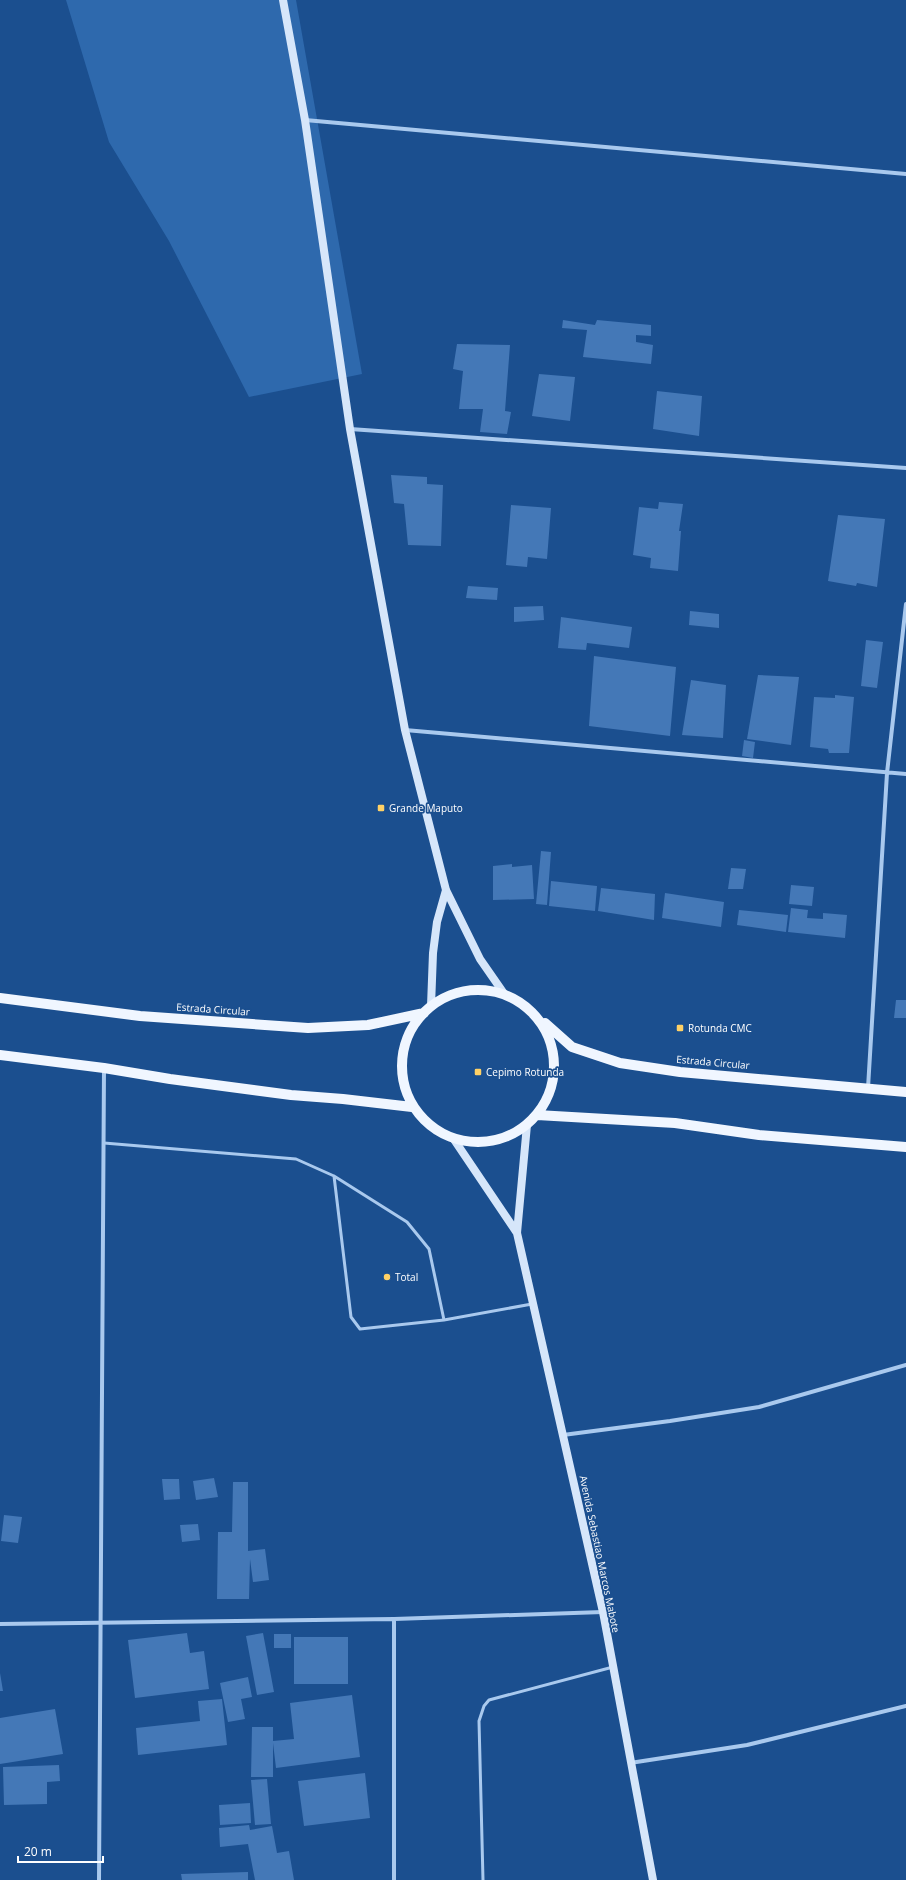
<svg xmlns="http://www.w3.org/2000/svg" width="906" height="1880" font-family="'Open Sans',sans-serif">
  <rect width="100%" height="100%" fill="#1b4f8f"/>
  <path fill="#2e69ad" d="M 66,0 L 296,0 L 362,374 L 249,397 L 169,241 L 109,142 Z"/>
  <path fill="#4478b7" d="M 563,320 L 595,325 L 597,320 L 651,325 L 651,336 L 636,335 L 636,342 L 653,345 L 651,364 L 583,357 L 587,330 L 562,328 Z
    M 457,344 L 510,345 L 505,411 L 511,412 L 507,434 L 480,432 L 483,409 L 459,409 L 463,371 L 453,369 Z
    M 539,374 L 575,377 L 570,421 L 532,416 Z
    M 657,391 L 702,396 L 699,436 L 653,429 Z
    M 391,475 L 427,477 L 427,484 L 443,485 L 441,546 L 408,545 L 404,504 L 394,503 Z
    M 659,502 L 683,504 L 679,531 L 681,531 L 678,571 L 650,568 L 651,558 L 633,555 L 639,507 L 658,509 Z
    M 511,505 L 551,508 L 547,559 L 528,557 L 527,567 L 506,565 Z
    M 838,515 L 885,519 L 877,587 L 857,583 L 856,586 L 828,581 Z
    M 468,586 L 498,588 L 497,600 L 466,598 Z
    M 543,606 L 544,620 L 514,622 L 514,607 Z
    M 690,611 L 719,614 L 719,628 L 689,625 Z
    M 561,617 L 632,627 L 629,648 L 587,643 L 586,650 L 558,648 Z
    M 866,640 L 883,642 L 877,688 L 861,686 Z
    M 594,656 L 676,667 L 670,736 L 589,726 Z
    M 758,675 L 799,677 L 791,745 L 747,739 Z
    M 691,680 L 726,685 L 723,738 L 682,735 Z
    M 835,695 L 854,697 L 849,753 L 829,753 L 828,749 L 810,747 L 814,697 L 835,698 Z
    M 744,740 L 755,742 L 753,758 L 742,756 Z
    M 541,851 L 551,852 L 547,905 L 536,904 Z
    M 512,864 L 512,867 L 532,865 L 534,899 L 493,900 L 493,866 Z
    M 731,868 L 746,869 L 743,889 L 728,889 Z
    M 551,881 L 597,886 L 595,911 L 549,906 Z
    M 791,885 L 814,887 L 812,906 L 789,904 Z
    M 601,888 L 655,894 L 654,920 L 598,911 Z
    M 665,893 L 724,902 L 721,927 L 662,918 Z
    M 791,908 L 808,910 L 807,918 L 823,919 L 823,913 L 847,915 L 845,938 L 788,932 Z
    M 739,910 L 788,915 L 786,932 L 737,925 Z
    M 896,1000 L 906,1000 L 906,1018 L 894,1018 Z
    M 214,1478 L 218,1497 L 196,1500 L 193,1481 Z
    M 162,1479 L 179,1479 L 180,1499 L 164,1500 Z
    M 233,1482 L 248,1482 L 248,1551 L 265,1549 L 269,1580 L 253,1582 L 250,1559 L 249,1599 L 217,1599 L 218,1532 L 232,1532 Z
    M 4,1515 L 22,1517 L 18,1543 L 1,1541 Z
    M 198,1524 L 200,1540 L 182,1542 L 180,1525 Z
    M 187,1633 L 190,1653 L 204,1651 L 209,1689 L 135,1698 L 128,1640 Z
    M 263,1633 L 274,1692 L 257,1695 L 246,1636 Z
    M 274,1634 L 291,1634 L 291,1648 L 274,1648 Z
    M 294,1637 L 348,1637 L 348,1684 L 294,1684 Z
    M 0,1673 L 3,1691 L 0,1691 Z
    M 248,1677 L 252,1697 L 241,1699 L 245,1719 L 228,1722 L 220,1683 Z
    M 352,1695 L 360,1757 L 276,1768 L 273,1743 L 273,1777 L 251,1777 L 252,1727 L 273,1727 L 273,1741 L 294,1739 L 290,1703 Z
    M 222,1699 L 227,1745 L 138,1755 L 136,1728 L 200,1721 L 198,1701 Z
    M 55,1709 L 63,1754 L 0,1764 L 0,1718 Z
    M 59,1765 L 60,1781 L 47,1782 L 47,1804 L 4,1805 L 3,1767 Z
    M 365,1773 L 370,1818 L 304,1826 L 298,1781 Z
    M 267,1779 L 271,1824 L 255,1825 L 251,1780 Z
    M 250,1803 L 251,1823 L 220,1825 L 219,1805 Z
    M 249,1825 L 250,1830 L 272,1826 L 277,1853 L 289,1851 L 294,1880 L 255,1880 L 248,1844 L 220,1847 L 219,1828 Z
    M 248,1872 L 248,1880 L 182,1880 L 181,1874 Z"/>
  <g fill="none" stroke-linecap="round" stroke-linejoin="round">
    <path stroke="#a9c9ee" stroke-width="3" d="M 104,1143 L 296,1159 L 334,1176 L 407,1222 L 429,1249 L 444,1320 L 532,1304
      M 334,1176 L 351,1317 L 360,1329 L 444,1320
      M 483,1880 L 479,1721 L 484,1706 L 489,1700 L 613,1667"/>
    <path stroke="#a9c9ee" stroke-width="4" d="M 305,120 L 906,174
      M 350,429 L 906,468
      M 405,730 L 906,774
      M 868,1088 L 887,773 L 906,604
      M 563,1435 L 670,1421 L 759,1407 L 906,1365
      M 394,1619 L 394,1880
      M 0,1624 L 394,1619 L 603,1612
      M 630,1763 L 747,1745 L 906,1706
      M 99,1880 L 104,1068"/>
    <path stroke="#d6e6fa" stroke-width="8" d="M 283,0 L 305,120 L 350,429 L 405,730 L 446,890 L 480,959 L 505,995
      M 431,1006 L 433,953 L 437,922 L 446,890
      M 527,1125 L 517,1233 L 603,1612 L 653,1880
      M 453,1138 L 517,1233"/>
    <path stroke="#f0f6ff" stroke-width="10" d="M402 1066a76 76 0 1 1 152 0a76 76 0 1 1-152 0Z
      M 0,998 L 140,1016 L 308,1028 L 368,1025 L 424,1013
      M 545,1023 L 572,1047 L 620,1063 L 680,1072 L 906,1092
      M 0,1055 L 104,1068 L 170,1079 L 291,1095 L 343,1099 L 412,1107
      M 537,1115 L 675,1123 L 759,1135 L 906,1147"/>
  </g>
  <g fill="#ffd166" stroke="#1b4f8f" stroke-width="1.5">
    <rect x="377" y="804" width="8" height="8" rx="2"/>
    <rect x="676" y="1024" width="8" height="8" rx="2"/>
    <rect x="474" y="1068" width="8" height="8" rx="2"/>
    <circle cx="387" cy="1277" r="4"/>
  </g>
  <g text-anchor="middle" stroke-width="3.5" stroke-linejoin="round" paint-order="stroke">
    <g font-size="10" fill="#fff" stroke="#1b4f8f" text-anchor="start">
      <text x="389" y="812">Grande Maputo</text>
      <text x="688" y="1032">Rotunda CMC</text>
      <text x="486" y="1076">Cepimo Rotunda</text>
      <text x="395" y="1281">Total</text>
    </g>
    <g font-size="10" fill="#fff" stroke="#1b4f8f">
      <text transform="translate(213 1009) rotate(4)" y="4">Estrada Circular</text>
      <text transform="translate(713 1062) rotate(5)" y="4">Estrada Circular</text>
      <text transform="translate(600 1554) rotate(78)" y="4">Avenida Sebastiao Marcos Mabote</text>
    </g>
  </g>
  <path d="M18 1856v6h85v-6" fill="none" stroke="#ffffff" stroke-width="2"/>
  <text x="24" y="1856" font-size="12" fill="#ffffff" stroke="#1b4f8f" stroke-width="3" paint-order="stroke">20 m</text>
</svg>
